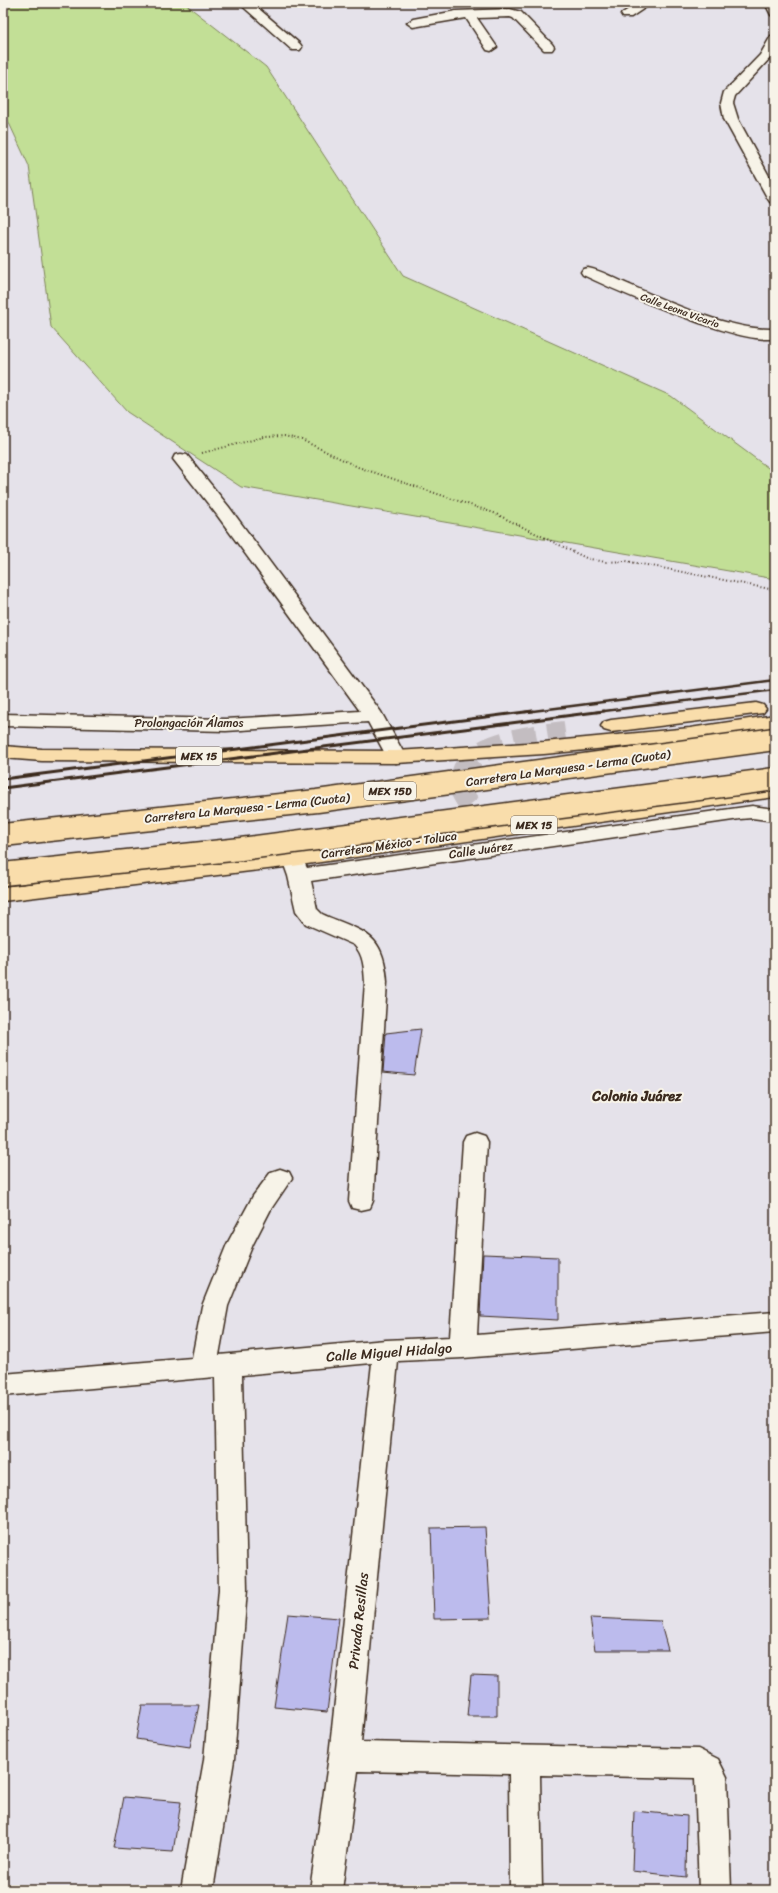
<svg xmlns="http://www.w3.org/2000/svg" width="778" height="1893" font-family="Sriracha,sans-serif">
  <rect width="100%" height="100%" fill="#e5e2ea"/>
  <filter id="ink" filterUnits="userSpaceOnUse"><feTurbulence type="fractalNoise" baseFrequency=".025" numOctaves="2"/><feDisplacementMap in="SourceGraphic" scale="8" xChannelSelector="R" yChannelSelector="G"/><feConvolveMatrix kernelMatrix="1 2 1 2 8 2 1 2 1" color-interpolation-filters="sRGB"/></filter>
  <g filter="url(#ink)">
    <path fill="#c2df96" stroke="#7e845a" d="M 3,3 L 184,3 L 266,67 L 403,276 L 671,396 L 775,473 L 775,579 L 241,487 L 127,412 L 51,327 L 29,166 L 3,110 Z"/>
    <path fill="#bcbbed" stroke="#3b2a1e" d="M 421,1029 L 414,1075 L 383,1072 L 386,1033 Z
      M 483,1254 L 558,1257 L 558,1320 L 480,1316 Z
      M 485,1527 L 491,1618 L 434,1619 L 431,1528 Z
      M 288,1614 L 339,1618 L 327,1712 L 274,1707 Z
      M 590,1618 L 660,1621 L 668,1650 L 595,1650 Z
      M 471,1675 L 497,1676 L 497,1716 L 467,1716 Z
      M 142,1705 L 199,1705 L 190,1747 L 136,1739 Z
      M 124,1797 L 181,1802 L 173,1852 L 114,1848 Z
      M 634,1811 L 687,1816 L 686,1877 L 632,1871 Z"/>
    <g fill="none" stroke-linecap="round" stroke-linejoin="round">
      <path stroke="#c3bdc1" stroke-width="22" stroke-dasharray="22 11" stroke-linecap="butt" d="M 497,823 C 482,818 470,808 463,794 C 459,788 460,781 462,774 C 472,741 536,736 565,732"/>
      <defs>
        <path id="minor" d="M 239,3 L 252,3 L 300,44 L 302,47 L 300,50 L 292,50 Z
          M 638,3 L 652,3 L 631,17 L 623,17 L 621,14 Z
          M 765,3 L 775,3 L 775,16 L 771,15 Z
          M 510,9 L 521,12 L 552,44 L 554,47 L 552,50 L 544,50 L 513,18 L 510,17 L 477,18 L 497,47 L 491,51 L 487,50 L 466,18 L 413,27 L 407,23 L 413,19 L 456,11 Z
          M 775,35 L 775,50 L 771,57 L 735,96 L 733,103 L 738,119 L 775,187 L 775,203 L 770,202 L 768,199 L 724,119 L 721,103 L 724,92 L 760,55 L 771,36 Z
          M 588,268 C 602,271 616,279 630,285 C 670,303 732,331 775,329 L 775,339 C 749,340 725,331 700,323 C 660,309 621,293 583,275 L 581,272 L 583,269 Z
          M 181,454 L 187,455 L 229,507 L 381,712 L 406,757 L 403,761 L 396,763 L 389,761 L 368,722 L 226,731 L 3,726 L 3,714 L 226,719 L 360,711 L 217,515 L 173,459 L 175,455 Z
          M 752,806 L 775,809 L 775,821 L 752,818 L 740,819 L 311,881 L 317,909 L 322,914 C 362,932 384,931 387,982 L 373,1201 L 370,1208 L 361,1210 L 352,1208 L 349,1201 L 365,982 C 364,969 364,955 354,945 L 306,924 L 296,911 L 288,876 L 282,859 L 286,854 L 293,852 L 300,854 L 307,868 Z
          M 475,1133 L 484,1136 L 487,1142 L 477,1335 L 775,1312 L 775,1332 L 463,1358 L 398,1361 L 361,1742 L 698,1749 L 718,1759 L 727,1777 L 731,1890 L 699,1890 L 695,1778 L 540,1775 L 542,1890 L 510,1890 L 509,1774 L 358,1771 L 342,1890 L 310,1890 L 329,1756 L 372,1363 L 242,1375 L 247,1589 L 234,1760 L 213,1890 L 181,1890 L 204,1760 L 219,1589 L 215,1377 L 3,1396 L 3,1374 L 192,1358 L 202,1306 L 227,1244 L 253,1196 L 271,1172 L 280,1169 L 289,1172 L 292,1178 L 271,1209 L 253,1244 L 228,1306 L 219,1355 L 386,1340 L 450,1337 L 463,1142 L 466,1136 Z"/>
        <path id="primary" d="M 756,703 L 763,705 L 766,709 L 763,713 L 611,732 L 604,730 L 601,726 L 604,722 L 611,720 Z
          M 775,715 L 775,727 L 690,740 L 544,754 L 396,763 L 42,761 L 3,758 L 3,746 L 42,749 L 396,751 L 544,742 L 690,728 Z
          M 775,785 L 775,797 L 293,866 L 3,901 L 3,887 L 293,852 Z"/>
      </defs>
      <use href="#minor" stroke="#3b2a1e" stroke-width="3"/>
      <use href="#primary" stroke="#3b2a1e" stroke-width="3"/>
      <path stroke="#3b2a1e" stroke-width="2" stroke-dasharray="1 2.5" stroke-linecap="butt" d="M 202,453 L 264,437 L 284,436 L 302,440 L 358,467 L 494,513 L 586,558 L 605,562 L 626,561 L 775,590"/>
      <use href="#minor" fill="#f7f3e8" fill-rule="evenodd"/>
      <use href="#primary" fill="#f9ddab" fill-rule="evenodd"/>
      <path stroke="#3b2a1e" stroke-width="2.5" d="M 525,712 L 775,680
        M 596,712 L 775,690"/>
      <path stroke="#3b2a1e" stroke-width="3" d="M 3,779 L 533,711
        M 3,788 L 604,711"/>
      <defs>
        <path id="motorway-bridge" d="M 3,835 L 317,801 L 775,739
          M 3,874 L 241,849 L 775,779"/>
      </defs>
      <use href="#motorway-bridge" stroke="#3b2a1e" stroke-width="25" stroke-linecap="butt"/>
      <use href="#motorway-bridge" stroke="#f9ddab" stroke-width="22"/>
    </g>
  </g>
  <g text-anchor="middle" stroke-width="4" stroke-linejoin="round" paint-order="stroke">
    <g font-size="10" fill="#3b2a1e" stroke="#f7f3e8">
      <text transform="translate(680 310) rotate(20)" y="4">Calle Leona Vicario</text>
    </g>
    <g fill="#f7f3e8" stroke="#73665b" stroke-width="1">
      <rect x="176" y="747" width="46" height="18" rx="3"/>
      <rect x="364" y="782" width="52" height="18" rx="3"/>
      <rect x="511" y="816" width="46" height="18" rx="3"/>
    </g>
    <g font-size="11" font-weight="bold" fill="#3b2a1e">
      <text x="199" y="760">MEX 15</text>
      <text x="390" y="795">MEX 15D</text>
      <text x="534" y="829">MEX 15</text>
    </g>
    <g font-size="12" fill="#3b2a1e" stroke="#f7f3e8">
      <text x="189" y="727">Prolongación Álamos</text>
      <text transform="translate(568 768) rotate(-8)" y="4">Carretera La Marquesa - Lerma (Cuota)</text>
      <text transform="translate(247 808) rotate(-6)" y="4">Carretera La Marquesa - Lerma (Cuota)</text>
      <text transform="translate(389 845) rotate(-8)" y="4">Carretera México - Toluca</text>
      <text transform="translate(481 850) rotate(-8)" y="4">Calle Juárez</text>
    </g>
    <g font-size="14" font-weight="bold" fill="#3b2a1e" stroke="#f7f3e8">
      <text x="637" y="1101">Colonia Juárez</text>
    </g>
    <g font-size="14" fill="#3b2a1e" stroke="#f7f3e8">
      <text transform="translate(389 1352) rotate(-4)" y="5">Calle Miguel Hidalgo</text>
      <text transform="translate(358 1621) rotate(-84)" y="5">Privada Resillas</text>
    </g>
  </g>
  <rect width="778" height="1893" fill="none" stroke="#f7f3e8" stroke-width="16"/>
  <rect x="8" y="8" width="762" height="1877" fill="none" stroke="#3b2a1e" stroke-width="1.5" filter="url(#ink)"/>
</svg>
